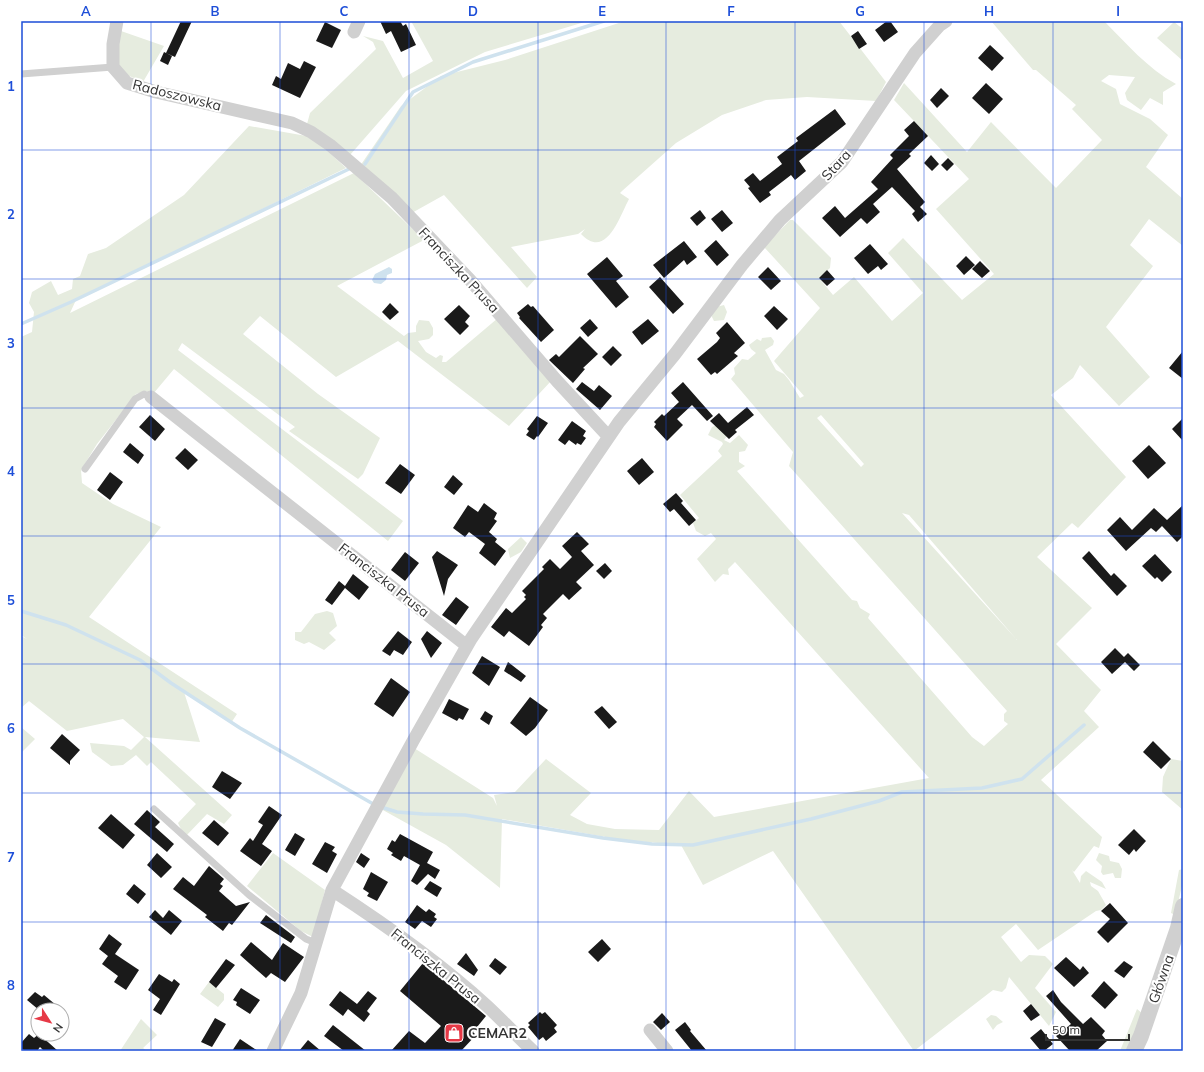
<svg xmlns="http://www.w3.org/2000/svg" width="1204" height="1072" font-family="Mulish,sans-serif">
  <rect width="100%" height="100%" fill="#fff"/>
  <path fill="#e6ecdf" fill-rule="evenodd" d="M 411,21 L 588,21 L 485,52 L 406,91 L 350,155 L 307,124 L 310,113 L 376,49 L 373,42 L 363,36 L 383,41 L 403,78 L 433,61 Z
    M 625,21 L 839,21 L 886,82 L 876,101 L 807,97 L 766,100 L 722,115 L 676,143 L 622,191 L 620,193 L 629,199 C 619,218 606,260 581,234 L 585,229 L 578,234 L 511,247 L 537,277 L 527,288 L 444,195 L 410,214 L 360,166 L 401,106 L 441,76 L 505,60 Z
    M 991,21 L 1104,21 C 1127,44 1147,68 1176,84 L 1163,92 L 1163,105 L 1150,98 L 1141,110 L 1127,100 L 1125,93 L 1135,77 L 1109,75 L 1101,81 L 1116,89 L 1120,104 L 1150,119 L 1168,135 L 1146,167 L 1183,199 L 1183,246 L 1149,219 L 1130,245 L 1153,266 L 1106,327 L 1150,377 L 1119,406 L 1080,365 L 1073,378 L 1051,395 L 1126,477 L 1078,528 L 1072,523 L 1037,557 L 1092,608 L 1056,644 L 1101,690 L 1084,711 L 1099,727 L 1041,780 L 1102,837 L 1099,848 L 1094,846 L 1074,872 L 1072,870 L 1080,883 L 1081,876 L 1086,871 L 1102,882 L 1106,889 L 1090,882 L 1091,886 L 1098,891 L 1106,905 L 1101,910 L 1096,911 L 1038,950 L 1016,924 L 1001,937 L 1021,962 L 1029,955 L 1045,956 L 1053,964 L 1035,988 L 1056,1012 L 1049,1026 L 1009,977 L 1006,988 L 1002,992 L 993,990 L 914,1051 L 773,851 L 703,885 L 681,845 L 623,840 L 502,819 L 500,888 L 446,845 L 381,809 L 414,748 L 493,798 L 497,806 L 494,795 L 515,792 L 546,759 L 591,793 L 570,815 L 587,824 L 615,829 L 659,830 L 689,791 L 714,817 L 929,778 L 735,562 L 728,569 L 729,575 L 723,574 L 715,582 L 697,559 L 716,539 L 711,533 L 705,536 L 696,531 L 693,523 L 699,518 L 680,495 L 722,456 L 718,451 L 723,444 L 722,442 L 708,435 L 712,427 L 719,424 L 727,436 L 724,440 L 730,443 L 739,435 L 748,445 L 745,451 L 739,452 L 739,462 L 745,466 L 737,471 L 852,600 L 857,601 L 860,608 L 870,614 L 868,618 L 972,737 L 984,746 L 1008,724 L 1004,721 L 1004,714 L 1007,711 L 789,466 L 793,452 L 731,379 L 735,374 L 734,368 L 742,359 L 748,360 L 756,353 L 751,349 L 749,345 L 757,339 L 761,341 L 762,338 L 771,337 L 774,341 L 773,345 L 765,350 L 776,370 L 784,374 L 789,380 L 800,398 L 804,396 L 774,361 L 820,308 L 764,247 L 790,220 L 793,220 L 831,258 L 830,268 L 819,278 L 833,295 L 854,277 L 892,321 L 923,293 L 888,253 L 903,238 L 962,300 L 994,274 L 936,209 L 969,179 L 894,100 L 904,83 L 967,152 L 991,122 L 1056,188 L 1102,140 L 1072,109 L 1076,105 L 1036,70 L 1033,70 ZM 821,415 L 864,464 L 861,467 L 817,418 ZM 902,513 L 909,515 L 1017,640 Z
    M 1174,22 L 1183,29 L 1183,61 L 1157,38 Z
    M 121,31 L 164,46 L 143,82 L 118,71 L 113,67 Z
    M 249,126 L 312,137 L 346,168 L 76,300 L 70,313 L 354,173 L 424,240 L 337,286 L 404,336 L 408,333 L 416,332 L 416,326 L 419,320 L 429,321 L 433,328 L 433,335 L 429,339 L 418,341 L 426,352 L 436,358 L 440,355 L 443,356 L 442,362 L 446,362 L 498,318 L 552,380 L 509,426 L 398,341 L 336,377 L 260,316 L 243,334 L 318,394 L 380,438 L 363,474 L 358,479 L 289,431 L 295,427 L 182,343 L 178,350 L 403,521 L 388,541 L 174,369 L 153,394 L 146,391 L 136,394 L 97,444 L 81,470 L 82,483 L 113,504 L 161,527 L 89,617 L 237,714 L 231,723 L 184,692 L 200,742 L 145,737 L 232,815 L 224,824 L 207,814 L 185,837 L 178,823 L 196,804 L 151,762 L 147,766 L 136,755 L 123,765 L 111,766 L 92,752 L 90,743 L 124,746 L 131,750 L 144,737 L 123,719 L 67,731 L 29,701 L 21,708 L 21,636 L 27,639 L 21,635 L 21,337 L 32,332 L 34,312 L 29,303 L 32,292 L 51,281 L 58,295 L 72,289 L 73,279 L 80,276 L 88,254 L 106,248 L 184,195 Z
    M 724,305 L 727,312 L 724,320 L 714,321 L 711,315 L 716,307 Z
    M 521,537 L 527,543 L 521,552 L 510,558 L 508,549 Z
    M 327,611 L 333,613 L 337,626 L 329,633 L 336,640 L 324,650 L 309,642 L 304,644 L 295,640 L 295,632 L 301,632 L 315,614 Z
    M 21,727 L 35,739 L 21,753 Z
    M 1171,759 L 1183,761 L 1183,810 L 1162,792 L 1163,777 Z
    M 273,853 L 325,890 L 313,937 L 301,931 L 247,886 Z
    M 1099,853 L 1109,856 L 1110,861 L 1119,863 L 1122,869 L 1121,878 L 1115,878 L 1113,873 L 1103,875 L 1101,872 L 1102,866 L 1096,860 Z
    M 1183,869 L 1183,882 L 1175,915 L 1171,913 L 1179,870 Z
    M 209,982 L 224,994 L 224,1000 L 218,1007 L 200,994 Z
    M 1137,1009 L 1143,1014 L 1128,1051 L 1120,1051 Z
    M 991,1015 L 996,1016 L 1003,1022 L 997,1025 L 993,1030 L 986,1019 Z
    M 141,1019 L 157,1035 L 143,1048 L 147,1051 L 120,1051 Z"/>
  <path fill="#cfe2ee" d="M 389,267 L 392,269 L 392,273 L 387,275 L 386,280 L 381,284 L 374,283 L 372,280 L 375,274 Z"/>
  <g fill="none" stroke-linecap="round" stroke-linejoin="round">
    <path stroke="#cfe2ee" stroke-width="3.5" d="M 365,164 L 413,92 L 473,62 L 604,21
      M 21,324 L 71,302 L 349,169
      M 21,611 L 66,625 L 140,660 L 171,683 L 240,728 L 375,805
      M 381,807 L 397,812 L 423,814 L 465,815 L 603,838 L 652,844 L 693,845 L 811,819 L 879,801 L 902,792 L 982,788 L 1022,779 L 1084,725"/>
  </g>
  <path fill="#1a1a1a" d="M 181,21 L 192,21 L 175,57 L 166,53 Z
    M 380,21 L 400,21 L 403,26 L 406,24 L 416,45 L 401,52 L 391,31 L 386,34 Z
    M 887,21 L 890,21 L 898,32 L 884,42 L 875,30 Z
    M 325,22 L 341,30 L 332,48 L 316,41 Z
    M 858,31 L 867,44 L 859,49 L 851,36 Z
    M 990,45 L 1004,58 L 992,71 L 978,58 Z
    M 164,52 L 172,56 L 168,65 L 160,61 Z
    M 304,61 L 316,67 L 300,98 L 272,85 L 276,76 L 281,79 L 288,63 L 300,69 Z
    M 986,83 L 1003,99 L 989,114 L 972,98 Z
    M 941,88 L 949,96 L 937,108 L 930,100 Z
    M 835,109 L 846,124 L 799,161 L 806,171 L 795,180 L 791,175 L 769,192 L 771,195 L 760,203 L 748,188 L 750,187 L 744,180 L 753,173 L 760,181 L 782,164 L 777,157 L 798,141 L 796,138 Z
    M 914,121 L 928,136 L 909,154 L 911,156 L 897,169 L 925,202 L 920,207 L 927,214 L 918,222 L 912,214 L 915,211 L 892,187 L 873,204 L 880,212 L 867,224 L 861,218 L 840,237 L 822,218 L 835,206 L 845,218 L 878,189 L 871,182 L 893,158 L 890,155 L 909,136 L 904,130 Z
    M 931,155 L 939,164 L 932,171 L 924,163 Z
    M 948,158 L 954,164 L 947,171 L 941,165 Z
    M 700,210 L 706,218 L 697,226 L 690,218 Z
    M 722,210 L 733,223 L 722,232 L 711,219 Z
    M 716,240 L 729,255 L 717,266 L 704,251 Z
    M 684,241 L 697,257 L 687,265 L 684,260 L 664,278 L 653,265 Z
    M 870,244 L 888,264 L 881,270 L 878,266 L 868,274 L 854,258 Z
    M 966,256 L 975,265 L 964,275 L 956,266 Z
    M 607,257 L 623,276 L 616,281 L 629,297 L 616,308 L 587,274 Z
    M 980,261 L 990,271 L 982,278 L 972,269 Z
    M 768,267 L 781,281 L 771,290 L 758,277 Z
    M 827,270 L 835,279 L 827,286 L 819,278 Z
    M 660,277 L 684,304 L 673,314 L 649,287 Z
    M 390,303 L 399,312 L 390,320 L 382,312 Z
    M 528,304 L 531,307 L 533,306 L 554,330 L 541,342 L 519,318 L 520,317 L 517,313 Z
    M 459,305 L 470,316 L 465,322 L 469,326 L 460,335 L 444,319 Z
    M 774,306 L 788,319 L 777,330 L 764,316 Z
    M 590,319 L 598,328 L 588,337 L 580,328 Z
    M 648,319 L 659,331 L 642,345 L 632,332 Z
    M 727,322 L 745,343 L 734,353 L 738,356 L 717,374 L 715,372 L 711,375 L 697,359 L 717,342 L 720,338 L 716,333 Z
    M 580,336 L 598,354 L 583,368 L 585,369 L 573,383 L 549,360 L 556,354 L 559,357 Z
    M 613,346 L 622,355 L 611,366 L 602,357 Z
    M 1183,351 L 1183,379 L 1169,368 Z
    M 582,382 L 594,391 L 599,385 L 612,396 L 600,410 L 576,389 Z
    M 683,382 L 713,416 L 707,421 L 692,405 L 677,419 L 683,425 L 667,441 L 654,427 L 656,424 L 654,422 L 662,414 L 664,416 L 679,402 L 671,393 Z
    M 747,407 L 754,415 L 735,430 L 737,432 L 729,439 L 710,421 L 719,413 L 728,423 Z
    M 150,415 L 165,429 L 155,441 L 139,427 Z
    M 537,416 L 548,423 L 538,437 L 537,436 L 534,440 L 526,435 L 529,431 L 527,429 Z
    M 1183,418 L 1183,441 L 1172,429 Z
    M 572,421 L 586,431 L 583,436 L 586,438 L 581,445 L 577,443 L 576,445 L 569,440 L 565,445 L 558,440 Z
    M 130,443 L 144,455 L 138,464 L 123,452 Z
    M 1149,445 L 1166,463 L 1148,479 L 1132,461 Z
    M 185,448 L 198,460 L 188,470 L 175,458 Z
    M 642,458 L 654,472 L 639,485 L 627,471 Z
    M 400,464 L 415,475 L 401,494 L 385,483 Z
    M 110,472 L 123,482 L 110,500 L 97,490 Z
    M 453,475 L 463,484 L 454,495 L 444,487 Z
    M 676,493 L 683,501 L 681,503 L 696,520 L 689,526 L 674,509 L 670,512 L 663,504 Z
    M 484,503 L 497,513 L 494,519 L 497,521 L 489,532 L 497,539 L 495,542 L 506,551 L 495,566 L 479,553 L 485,544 L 469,532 L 465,537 L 453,528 L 468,505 L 478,512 Z
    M 1183,505 L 1183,536 L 1177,542 L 1162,526 L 1156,532 L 1151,528 L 1126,551 L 1107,530 L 1120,517 L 1132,530 L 1154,508 L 1167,520 Z
    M 577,532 L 589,544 L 581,551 L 594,565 L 576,582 L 582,588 L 569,600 L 563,594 L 543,614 L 547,618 L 541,625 L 543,627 L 529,646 L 509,631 L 504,637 L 491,627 L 506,608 L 512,613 L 526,599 L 524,597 L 526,595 L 522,591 L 544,569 L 542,567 L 550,559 L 560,569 L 572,557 L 562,546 Z
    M 437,551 L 458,565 L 448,579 L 444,596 L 432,557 Z
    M 1089,551 L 1111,576 L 1114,573 L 1127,586 L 1117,596 L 1082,558 Z
    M 405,552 L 419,563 L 405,581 L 391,570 Z
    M 1155,554 L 1172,572 L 1162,582 L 1157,577 L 1155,579 L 1142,566 Z
    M 605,563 L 612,571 L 604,579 L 596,571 Z
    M 353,574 L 369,587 L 359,600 L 345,588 L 332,605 L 325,600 L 339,581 L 345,586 Z
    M 456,597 L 469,607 L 456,625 L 442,615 Z
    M 398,631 L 412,642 L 403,655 L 394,650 L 390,656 L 382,651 Z
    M 427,631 L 442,643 L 431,658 L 421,639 Z
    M 1115,648 L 1124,657 L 1128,653 L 1140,665 L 1134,671 L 1125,662 L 1112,674 L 1101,662 Z
    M 482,656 L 500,667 L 489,686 L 472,673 Z
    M 508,662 L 526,676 L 521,682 L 504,671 Z
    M 391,678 L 410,692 L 393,717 L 374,704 Z
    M 530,697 L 548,710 L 535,728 L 526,736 L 510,723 Z
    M 449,699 L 469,709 L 463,720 L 459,718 L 457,721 L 442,713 Z
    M 602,706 L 617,722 L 609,729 L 594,712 Z
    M 485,711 L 493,716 L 489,725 L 480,719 Z
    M 62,734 L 80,750 L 70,761 L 70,765 L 50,748 Z
    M 1153,741 L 1171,759 L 1161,769 L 1143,752 Z
    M 222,771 L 242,783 L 230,799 L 212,787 Z
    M 269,806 L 282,815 L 262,844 L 272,851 L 261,866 L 240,851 L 250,838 L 253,841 L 263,825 L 258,822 Z
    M 147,810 L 160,822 L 155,827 L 174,844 L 167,852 L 134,824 Z
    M 111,814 L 135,835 L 123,849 L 98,828 Z
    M 214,820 L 229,833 L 218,846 L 202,833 Z
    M 1134,829 L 1146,841 L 1136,852 L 1134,849 L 1129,855 L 1118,845 Z
    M 295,833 L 305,839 L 295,856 L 285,850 Z
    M 400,834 L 433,852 L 427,863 L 440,870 L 435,879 L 428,874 L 417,885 L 411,881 L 420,865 L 404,856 L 401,861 L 391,855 L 393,853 L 387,849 L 392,840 L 395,842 Z
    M 325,842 L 335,847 L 332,851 L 337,854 L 327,873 L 312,864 Z
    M 157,853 L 172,867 L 161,878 L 147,865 Z
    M 361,853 L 370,859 L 364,868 L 356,862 Z
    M 209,866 L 224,879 L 220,884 L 223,886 L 219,891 L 236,906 L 250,902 L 232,925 L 229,923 L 223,931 L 205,917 L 207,915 L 173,889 L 183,877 L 194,886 Z
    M 371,872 L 388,882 L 377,901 L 367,896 L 369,893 L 363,889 Z
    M 430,881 L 442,888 L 437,897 L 424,889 Z
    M 134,884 L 146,894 L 138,904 L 126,894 Z
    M 1110,903 L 1128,923 L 1108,943 L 1097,932 L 1110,919 L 1101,911 Z
    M 417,905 L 426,912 L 429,909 L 436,914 L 434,917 L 437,919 L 431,927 L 422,921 L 415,929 L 405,922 Z
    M 155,910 L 163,918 L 169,910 L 182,921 L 171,935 L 149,917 Z
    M 266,915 L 295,937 L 291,943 L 260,923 Z
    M 109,934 L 122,944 L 115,954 L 139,970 L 126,990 L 114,982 L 118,976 L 102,964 L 108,956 L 99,949 Z
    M 602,939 L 611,949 L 598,962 L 588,952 Z
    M 251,942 L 272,960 L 283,943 L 304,957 L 285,982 L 271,973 L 266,978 L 240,955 Z
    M 466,953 L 478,970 L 474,976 L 457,964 Z
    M 1066,957 L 1080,970 L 1083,966 L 1089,973 L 1074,987 L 1054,968 Z
    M 495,958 L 507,967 L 500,975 L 489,966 Z
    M 226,959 L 235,965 L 216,988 L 209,982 Z
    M 1124,961 L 1133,967 L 1124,978 L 1114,971 Z
    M 423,963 L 486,1016 L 473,1032 L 476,1035 L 461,1051 L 391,1051 L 409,1031 L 425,1043 L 441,1026 L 400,991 Z
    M 159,974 L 172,982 L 174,979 L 180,984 L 161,1015 L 153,1010 L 160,999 L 148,990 Z
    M 1104,981 L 1118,995 L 1105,1009 L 1091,996 Z
    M 241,988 L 260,1000 L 250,1014 L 236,1005 L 237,1002 L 233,1000 Z
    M 1053,990 L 1061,1002 L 1083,1024 L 1091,1017 L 1105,1031 L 1102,1035 L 1107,1041 L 1096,1051 L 1070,1051 L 1056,1036 L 1071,1024 L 1046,996 Z
    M 340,991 L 357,1004 L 368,991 L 377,998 L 367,1011 L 370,1014 L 364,1022 L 348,1009 L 343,1016 L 329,1005 Z
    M 35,992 L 42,997 L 44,995 L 62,1010 L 39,1010 L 27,1000 Z
    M 1031,1004 L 1040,1015 L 1031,1021 L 1023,1011 Z
    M 540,1012 L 542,1014 L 545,1012 L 557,1025 L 554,1028 L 557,1032 L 546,1041 L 543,1037 L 539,1040 L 528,1027 L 530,1025 L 528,1023 Z
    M 662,1013 L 670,1022 L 661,1030 L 653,1022 Z
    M 215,1018 L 226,1024 L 212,1047 L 201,1042 Z
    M 685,1022 L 691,1030 L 690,1031 L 707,1051 L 692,1051 L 675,1030 Z
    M 333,1025 L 366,1051 L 344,1051 L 324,1036 Z
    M 1041,1029 L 1053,1044 L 1044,1051 L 1041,1051 L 1030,1038 Z
    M 29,1034 L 34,1038 L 39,1034 L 58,1051 L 44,1051 L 40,1047 L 37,1051 L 25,1051 L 21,1048 L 21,1043 Z
    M 240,1039 L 258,1051 L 232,1051 Z
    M 308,1040 L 321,1051 L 299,1051 Z"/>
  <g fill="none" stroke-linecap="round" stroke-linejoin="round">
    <path stroke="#d0d0d0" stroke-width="7" d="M 21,74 L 113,67
      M 85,469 L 135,399 L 144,394 L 151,397
      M 154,809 L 249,895 L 306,939 L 316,943"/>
    <path stroke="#d0d0d0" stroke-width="13" d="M 117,21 L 113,44 L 113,67 L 127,83 L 156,92 L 292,123 L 311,132 L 330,145 L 392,198 L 470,280 L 557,381 L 608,436
      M 354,32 L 359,21
      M 151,397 L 467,646
      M 332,890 C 386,925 439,962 487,1006 C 502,1020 517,1036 533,1051
      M 650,1030 L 667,1051
      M 273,1051 L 301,993 L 332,890 L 413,741 L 471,639 L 619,422 L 675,354 L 742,265 L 780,220 L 842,162 L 915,53 L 940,25 L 946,21"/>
    <path stroke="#d0d0d0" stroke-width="16" d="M 1134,1051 L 1141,1036 L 1178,928 L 1183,906"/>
  </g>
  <path fill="none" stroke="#1d4ed8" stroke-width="1" stroke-opacity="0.55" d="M 151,21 L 151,1051M 280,21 L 280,1051M 409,21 L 409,1051M 538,21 L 538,1051M 666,21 L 666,1051M 795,21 L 795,1051M 924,21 L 924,1051M 1053,21 L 1053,1051M 21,150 L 1183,150M 21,279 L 1183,279M 21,408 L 1183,408M 21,536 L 1183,536M 21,664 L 1183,664M 21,793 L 1183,793M 21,922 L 1183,922"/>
  <defs>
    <symbol id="shop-square" viewBox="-11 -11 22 22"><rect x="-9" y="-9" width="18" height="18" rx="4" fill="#e63946" stroke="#fff"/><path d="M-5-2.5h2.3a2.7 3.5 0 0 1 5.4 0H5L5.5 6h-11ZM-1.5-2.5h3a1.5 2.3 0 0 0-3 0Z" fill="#fff"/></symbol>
  </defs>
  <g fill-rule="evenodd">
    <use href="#shop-square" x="443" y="1022" width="22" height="22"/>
  </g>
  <g text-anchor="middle" stroke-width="4" stroke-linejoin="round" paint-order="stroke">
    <g font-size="14" fill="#333" stroke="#fff">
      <text transform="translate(177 95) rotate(14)" y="5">Radoszowska</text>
      <text transform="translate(836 165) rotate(-48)" y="5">Stara</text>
      <text transform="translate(459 270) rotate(47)" y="5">Franciszka Prusa</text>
      <text transform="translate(384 580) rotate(38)" y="5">Franciszka Prusa</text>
      <text transform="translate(436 966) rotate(39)" y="5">Franciszka Prusa</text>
      <text transform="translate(1161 979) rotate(-71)" y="5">Główna</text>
    </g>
    <g font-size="14" font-weight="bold" fill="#333" stroke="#fff" text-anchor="start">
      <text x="468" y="1038">CEMAR2</text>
    </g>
  </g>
  <rect width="1204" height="1072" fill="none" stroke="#ffffff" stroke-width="44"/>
  <g transform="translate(50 1022) rotate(126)"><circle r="19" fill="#ffffff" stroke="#adadad"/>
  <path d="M0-3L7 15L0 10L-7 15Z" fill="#e63946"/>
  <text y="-6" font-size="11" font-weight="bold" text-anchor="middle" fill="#333333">N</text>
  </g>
  <path d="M1046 1034v6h83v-6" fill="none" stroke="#333333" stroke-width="2"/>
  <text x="1052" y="1034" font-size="12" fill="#333333" stroke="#ffffff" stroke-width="3" paint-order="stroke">50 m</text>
  <rect x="22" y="22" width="1160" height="1028" fill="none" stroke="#1d4ed8" stroke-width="1.5"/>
  <g font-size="13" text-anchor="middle" font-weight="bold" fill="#1d4ed8">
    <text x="86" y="16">A</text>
    <text x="215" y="16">B</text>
    <text x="344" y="16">C</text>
    <text x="473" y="16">D</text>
    <text x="602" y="16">E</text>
    <text x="731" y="16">F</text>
    <text x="860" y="16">G</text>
    <text x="989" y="16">H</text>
    <text x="1118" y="16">I</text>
    <text x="11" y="91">1</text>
    <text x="11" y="219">2</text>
    <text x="11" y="348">3</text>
    <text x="11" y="476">4</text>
    <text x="11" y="605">5</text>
    <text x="11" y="733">6</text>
    <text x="11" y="862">7</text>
    <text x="11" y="990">8</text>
  </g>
</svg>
